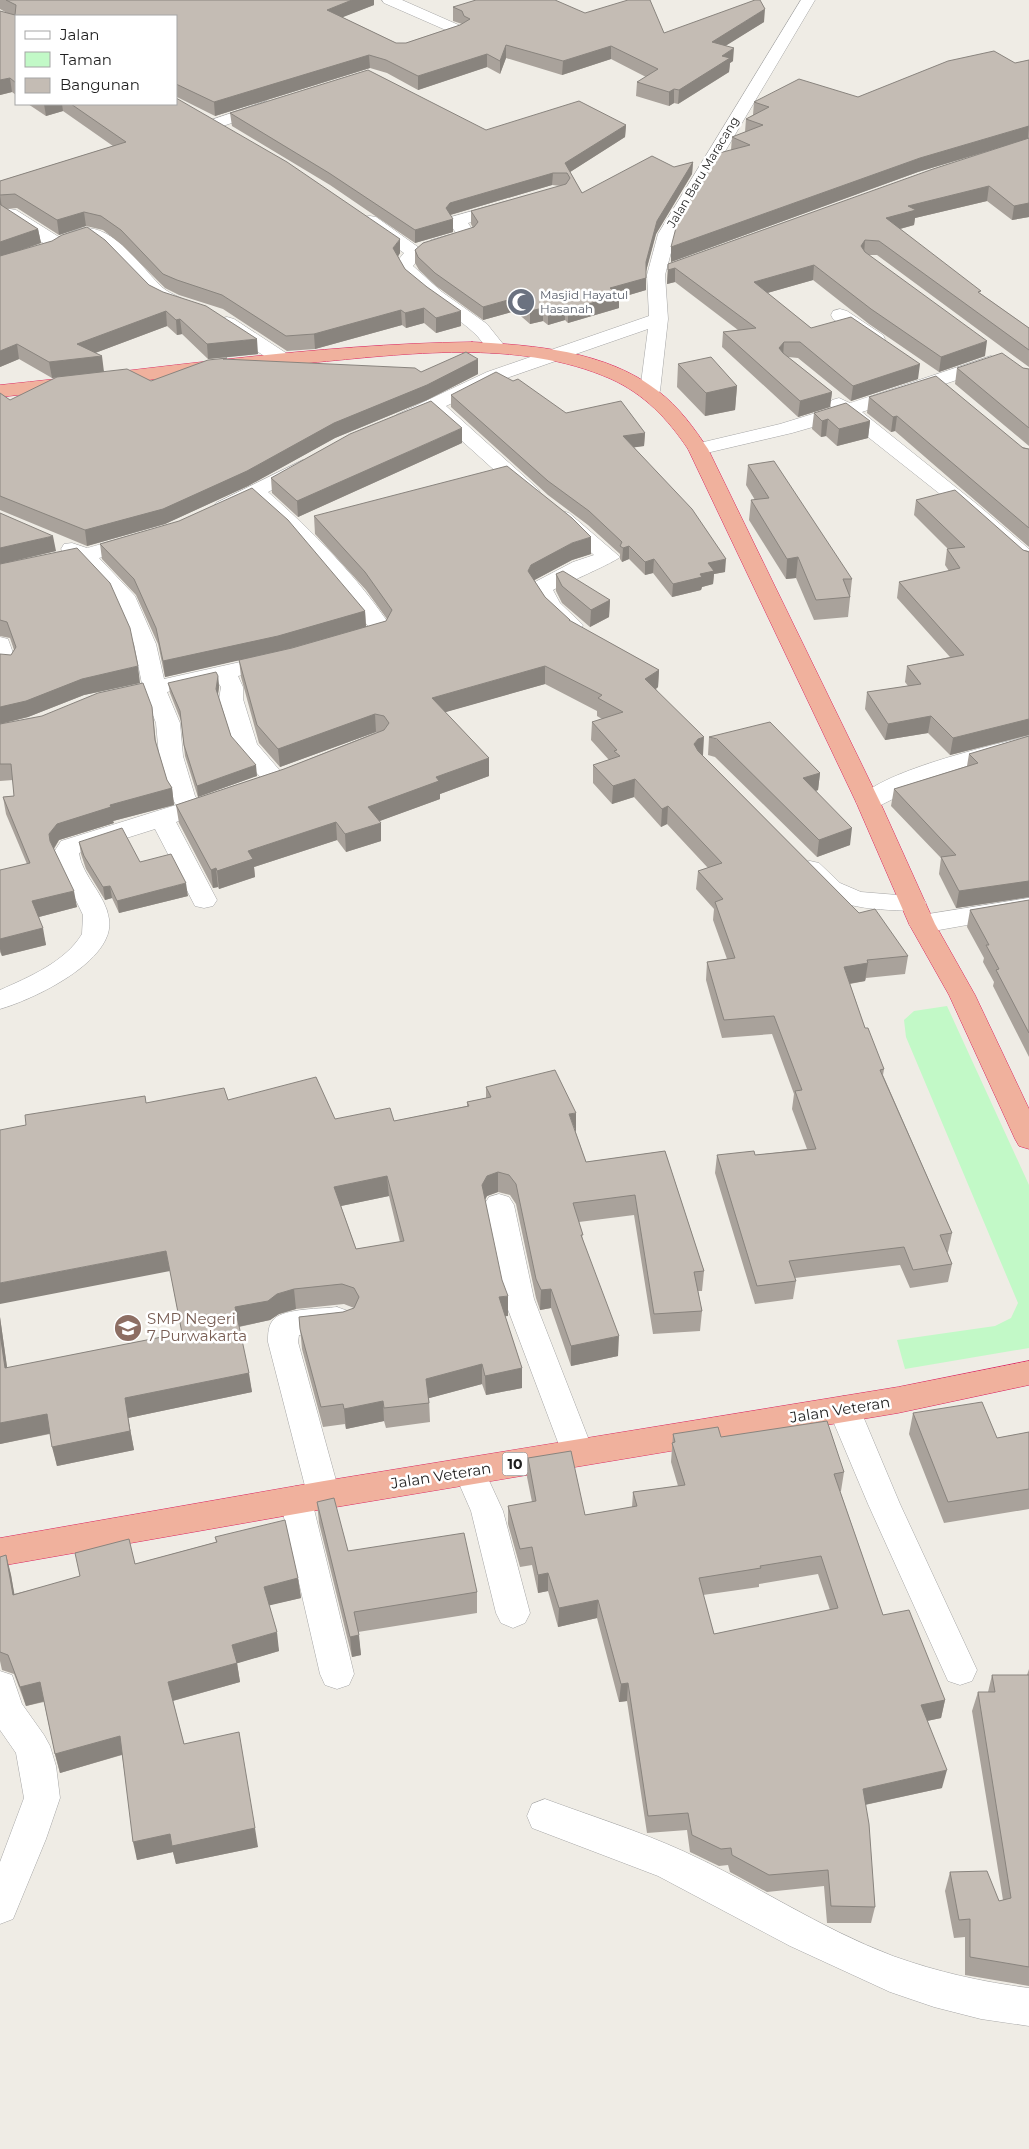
<svg xmlns="http://www.w3.org/2000/svg" width="1029" height="2149" font-family="Montserrat,sans-serif">
  <rect width="100%" height="100%" fill="#efece5"/>
  <path fill="#c2f9c7" d="M 947,1006 L 1029,1185 L 1029,1348 L 905,1369 L 897,1340 L 995,1326 L 1011,1318 L 1018,1303 L 906,1037 L 904,1020 L 914,1011 Z"/>
  <g fill="none" stroke-linecap="round" stroke-linejoin="round">
    <defs>
      <path id="minor" d="M 382,0 L 402,0 L 461,26 L 463,34 L 460,37 L 427,48 L 422,46 L 419,43 L 422,40 L 448,31 L 384,3 Z
        M 801,0 L 815,0 L 676,234 L 665,275 L 668,319 L 660,391 L 657,395 L 643,395 L 640,391 L 648,329 L 501,380 L 446,406 L 537,488 L 540,492 L 537,496 L 530,498 L 523,496 L 431,413 L 410,423 L 396,423 L 393,419 L 396,415 L 487,372 L 649,316 L 647,275 L 658,234 Z
        M 267,101 L 275,106 L 273,109 L 214,129 L 206,124 L 208,121 Z
        M 508,201 L 514,202 L 517,206 L 514,210 L 468,223 L 476,235 L 473,239 L 437,249 L 431,248 L 428,244 L 431,240 L 456,233 L 448,221 L 451,217 Z
        M 10,209 L 16,210 L 59,237 C 67,234 79,227 88,228 C 120,231 142,269 163,288 C 171,295 187,299 192,306 L 190,310 C 149,320 122,250 87,239 L 57,249 L 51,248 L 4,218 L 1,214 L 4,210 Z
        M 370,216 L 376,217 L 418,247 L 422,254 L 413,266 L 442,292 L 487,324 L 507,349 L 504,353 L 490,353 C 485,346 480,338 473,332 C 451,311 408,293 394,265 L 404,253 L 364,225 L 361,221 L 364,217 Z
        M 840,309 L 847,311 L 883,335 L 885,339 L 883,343 L 869,343 L 833,319 L 831,315 L 833,311 Z
        M 227,317 L 234,319 L 289,355 L 292,359 L 289,363 L 275,363 L 220,327 L 218,323 L 220,319 Z
        M 991,356 L 998,358 L 1001,362 L 998,366 L 862,412 L 978,505 L 1029,549 L 1029,566 L 1021,565 L 964,513 L 844,418 L 792,433 L 698,455 L 691,453 L 688,449 L 691,445 L 780,424 L 832,408 L 829,404 L 832,400 L 839,398 L 850,403 Z
        M 303,460 L 310,462 L 313,466 L 310,470 L 268,492 C 312,531 359,578 391,627 L 386,637 L 354,647 L 346,645 L 343,640 L 346,635 L 369,627 L 291,534 L 253,500 L 230,511 L 223,513 L 216,511 L 213,507 L 216,503 Z
        M 562,511 L 569,513 L 620,557 C 617,561 563,585 553,590 L 560,603 L 583,625 L 580,630 C 556,636 540,606 530,588 L 533,583 L 573,562 L 594,555 L 555,521 L 552,517 L 555,513 Z
        M 137,534 L 145,535 L 148,540 L 145,545 L 99,558 L 135,596 L 156,644 L 164,679 L 276,654 L 284,656 L 287,661 L 284,666 L 238,676 L 243,687 L 243,699 L 257,744 L 288,780 L 285,785 L 276,787 L 267,785 L 234,746 L 219,699 L 221,687 L 217,681 L 167,692 L 180,723 L 183,756 L 195,796 L 197,799 L 213,794 L 222,797 L 225,802 L 222,807 L 176,822 L 217,900 L 213,906 L 204,908 L 195,906 L 155,829 L 79,853 C 82,876 106,895 109,919 C 116,961 32,1000 0,1009 L 0,990 C 29,977 65,962 82,934 L 83,915 L 55,857 L 54,852 L 61,841 L 176,805 L 171,796 L 159,756 L 156,723 L 146,697 L 108,705 L 100,703 L 96,698 L 100,693 L 142,684 L 134,644 L 114,598 L 80,562 L 39,569 L 0,579 L 0,566 L 63,552 L 61,549 L 64,544 L 72,543 L 87,548 Z
        M 0,637 L 8,639 L 17,664 L 14,669 L 0,669 Z
        M 1029,736 L 1029,750 L 935,778 L 877,807 L 868,810 L 859,807 L 856,802 C 875,772 993,745 1029,736 Z
        M 810,861 L 819,863 L 840,883 L 861,892 L 922,897 L 926,903 L 922,909 L 913,911 C 870,909 824,910 797,869 L 801,863 Z
        M 1029,898 L 1029,914 L 922,933 L 913,930 L 909,924 L 913,918 L 922,915 Z
        M 499,1194 L 509,1197 L 514,1205 L 534,1299 L 594,1453 L 589,1462 L 578,1466 L 567,1462 L 562,1453 L 504,1299 L 484,1205 L 489,1197 Z
        M 337,1307 L 348,1311 L 352,1319 L 348,1327 L 337,1331 L 299,1335 L 298,1342 L 340,1495 L 335,1505 L 324,1509 L 313,1505 L 354,1674 L 349,1685 L 337,1689 L 325,1685 L 320,1674 L 280,1500 L 285,1490 L 296,1486 L 306,1490 L 268,1342 C 268,1334 268,1325 274,1319 C 285,1308 322,1309 337,1307 Z
        M 844,1396 L 855,1400 L 860,1409 L 900,1504 L 977,1670 L 972,1681 L 960,1685 L 948,1681 L 868,1504 L 828,1409 L 833,1400 Z
        M 470,1459 L 481,1463 L 503,1511 L 530,1613 L 525,1623 L 513,1628 L 501,1623 L 496,1613 L 471,1511 L 454,1472 L 459,1463 Z
        M 0,1671 L 12,1675 L 22,1704 L 44,1735 L 50,1746 L 56,1766 L 60,1798 L 46,1839 L 13,1919 L 0,1924 L 0,1862 L 24,1798 L 16,1753 L 0,1730 Z
        M 545,1799 C 591,1816 639,1831 683,1851 C 754,1883 819,1928 893,1956 C 938,1972 982,1982 1029,1988 L 1029,2026 L 981,2019 L 934,2007 L 890,1992 L 790,1946 L 658,1876 L 532,1828 L 527,1816 L 532,1804 Z"/>
      <path id="trunk" d="M 472,342 C 534,345 607,351 658,391 C 679,407 694,428 708,449 L 880,802 L 935,924 L 975,995 L 1029,1109 L 1029,1149 L 1019,1146 L 1015,1139 L 949,995 L 909,924 L 856,802 L 688,449 C 668,419 644,394 611,379 C 518,338 406,354 308,363 C 205,372 103,386 0,397 L 0,385 C 157,369 314,344 472,342 Z
        M 1029,1361 L 1029,1385 L 898,1413 L 324,1509 L 0,1566 L 0,1538 L 324,1481 L 898,1387 Z"/>
    </defs>
    <use href="#minor" stroke="#a6a6a6" stroke-width="1"/>
    <use href="#trunk" stroke="#da2560" stroke-width="1"/>
    <use href="#minor" fill="#fff" fill-rule="evenodd"/>
    <use href="#trunk" fill="#f0b19d" fill-rule="evenodd"/>
  </g>
  <path fill="#a9a29b" fill-rule="evenodd" d="M 0,0 L 374,0 L 374,5 L 342,17 L 396,43 L 406,43 L 460,25 L 462,24 L 453,21 L 453,7 L 585,13 L 664,33 L 764,22 L 726,45 L 733,61 L 730,63 L 729,72 L 678,104 L 674,103 L 669,106 L 636,96 L 637,82 L 646,77 L 611,59 L 562,75 L 506,58 L 500,74 L 487,67 L 418,90 L 387,73 L 370,68 L 215,116 L 177,97 L 176,98 L 176,16 L 16,16 L 16,95 L 12,92 L 0,95 L 0,11 L 7,13 L 0,9 Z
    M 1029,60 L 1029,217 L 1012,220 L 987,201 L 915,218 L 914,225 L 900,229 L 981,294 L 1029,328 L 1029,367 L 877,255 L 869,255 L 985,356 L 939,372 L 869,324 L 813,280 L 767,293 L 811,328 L 918,379 L 851,401 L 798,358 L 788,357 L 832,392 L 830,407 L 798,417 L 722,347 L 723,332 L 738,330 L 675,282 L 667,284 L 668,264 L 999,148 L 918,172 L 671,262 L 671,247 L 731,150 L 732,137 L 745,132 L 746,119 L 753,115 L 754,102 L 858,97 Z
    M 28,104 L 176,104 L 400,253 L 398,257 L 405,269 L 461,326 L 436,333 L 424,323 L 406,328 L 402,325 L 315,349 L 287,351 L 223,309 L 179,295 L 165,288 L 122,245 L 103,230 L 86,226 L 59,235 L 17,208 L 6,209 L 38,229 L 41,243 L 22,250 L 149,285 L 258,354 L 208,359 L 182,334 L 177,335 L 167,326 L 95,353 L 104,372 L 52,378 L 19,359 L 0,367 L 0,181 L 113,146 L 63,111 L 46,116 Z
    M 230,113 L 486,130 L 626,125 L 625,137 L 570,172 L 582,193 L 693,162 L 692,174 L 656,234 L 646,271 L 646,290 L 619,298 L 619,308 L 568,323 L 565,320 L 548,325 L 543,321 L 530,324 L 515,311 L 483,320 L 436,286 L 419,270 L 415,263 L 415,250 L 473,228 L 471,224 L 471,211 L 561,186 L 552,185 L 450,215 L 453,232 L 415,243 L 330,185 L 232,126 Z
    M 228,359 L 421,372 L 478,374 L 427,400 L 335,438 L 248,486 L 165,524 L 87,546 L 0,510 L 0,393 L 10,400 L 151,381 Z
    M 678,364 L 737,386 L 735,410 L 705,416 L 677,387 Z
    M 957,368 L 1023,368 L 1029,369 L 1029,446 L 955,384 Z
    M 451,395 L 566,413 L 645,433 L 644,446 L 634,447 L 725,572 L 714,574 L 713,584 L 702,587 L 701,590 L 672,597 L 653,573 L 645,575 L 629,559 L 622,562 L 620,559 L 620,554 L 588,525 L 548,495 L 451,407 Z
    M 869,397 L 1029,449 L 1029,547 L 895,431 L 891,432 L 867,413 Z
    M 814,413 L 870,421 L 868,438 L 837,446 L 826,436 L 821,437 L 812,429 Z
    M 462,443 L 298,517 L 272,493 L 271,478 Z
    M 748,465 L 852,579 L 848,617 L 814,620 L 796,578 L 786,579 L 749,520 L 751,500 L 755,500 L 746,485 Z
    M 916,500 L 1023,550 L 1029,551 L 1029,735 L 950,755 L 928,733 L 885,740 L 865,709 L 867,692 L 908,686 L 905,682 L 907,666 L 950,657 L 897,598 L 899,582 L 949,571 L 945,565 L 947,549 L 948,549 L 914,515 Z
    M 0,513 L 56,551 L 14,561 L 140,683 L 84,695 L 28,717 L 0,724 L 11,655 L 14,650 L 10,638 L 0,636 Z
    M 314,516 L 591,554 L 572,560 L 534,580 L 545,597 L 570,621 L 659,670 L 658,687 L 656,689 L 703,755 L 702,755 L 859,913 L 908,956 L 905,974 L 866,978 L 865,981 L 850,984 L 865,1028 L 884,1069 L 883,1075 L 952,1233 L 948,1252 L 947,1252 L 952,1264 L 948,1282 L 910,1288 L 900,1265 L 795,1278 L 796,1281 L 793,1299 L 755,1304 L 715,1173 L 717,1155 L 755,1155 L 807,1149 L 792,1109 L 794,1094 L 772,1034 L 722,1038 L 706,980 L 707,962 L 727,959 L 713,920 L 714,909 L 696,889 L 698,871 L 708,868 L 667,824 L 661,827 L 634,797 L 612,804 L 593,783 L 593,765 L 609,760 L 591,740 L 592,722 L 602,719 L 597,716 L 597,711 L 545,684 L 445,712 L 489,758 L 489,776 L 440,794 L 440,799 L 379,821 L 381,841 L 346,852 L 337,840 L 254,867 L 255,877 L 219,889 L 218,887 L 213,888 L 179,823 L 176,805 L 284,769 L 377,732 L 376,732 L 280,767 L 259,743 L 241,677 L 239,660 L 165,677 L 158,644 L 136,595 L 102,559 L 100,544 L 365,611 L 366,627 L 386,621 L 387,619 L 366,590 L 315,534 ZM 357,629 L 292,648 L 285,650 Z
    M 556,574 L 610,600 L 609,617 L 590,627 L 562,603 L 556,591 Z
    M 218,676 L 219,687 L 218,695 L 231,736 L 257,776 L 198,797 L 185,756 L 181,721 L 170,693 L 168,683 Z
    M 152,707 L 156,743 L 167,780 L 172,788 L 174,805 L 113,821 L 114,823 L 59,840 L 54,849 L 77,907 L 39,917 L 46,945 L 2,956 L 0,952 L 0,870 L 27,864 L 6,814 L 3,797 L 14,796 L 13,780 L 0,781 L 0,724 Z
    M 1029,736 L 1029,897 L 956,908 L 939,874 L 941,858 L 891,806 L 894,789 L 967,766 L 969,754 Z
    M 709,737 L 820,773 L 818,790 L 816,791 L 850,845 L 817,857 L 715,757 L 708,755 Z
    M 79,842 L 188,896 L 119,913 L 112,898 L 105,900 L 86,869 L 81,854 Z
    M 1029,900 L 1029,1057 L 993,986 L 994,982 L 983,962 L 984,958 L 967,927 L 970,910 Z
    M 486,1087 L 576,1133 L 586,1162 L 665,1151 L 704,1271 L 702,1291 L 698,1291 L 702,1311 L 700,1331 L 653,1334 L 634,1215 L 579,1222 L 583,1240 L 618,1356 L 571,1366 L 551,1308 L 540,1310 L 536,1298 L 516,1204 L 510,1195 L 498,1192 L 487,1196 L 485,1200 L 508,1316 L 505,1316 L 522,1368 L 522,1388 L 486,1395 L 482,1384 L 429,1398 L 430,1422 L 386,1428 L 384,1421 L 346,1429 L 345,1424 L 323,1427 L 302,1349 L 299,1317 L 343,1312 L 354,1308 L 344,1304 L 296,1309 L 279,1314 L 270,1320 L 239,1327 L 252,1392 L 128,1418 L 134,1450 L 57,1466 L 50,1434 L 0,1444 L 0,1317 L 7,1368 L 182,1333 L 170,1271 L 26,1125 L 146,1103 L 228,1100 L 335,1119 L 394,1121 L 467,1106 L 467,1102 L 486,1098 ZM 389,1196 L 400,1242 L 356,1249 L 341,1206 Z
    M 913,1413 L 997,1438 L 1029,1432 L 1029,1509 L 944,1523 L 909,1434 Z
    M 673,1434 L 721,1437 L 844,1472 L 841,1491 L 840,1491 L 883,1615 L 945,1700 L 941,1718 L 927,1721 L 942,1788 L 865,1805 L 875,1907 L 871,1923 L 827,1923 L 824,1886 L 767,1892 L 730,1872 L 728,1865 L 719,1866 L 690,1852 L 687,1830 L 647,1833 L 627,1701 L 619,1702 L 597,1618 L 558,1627 L 548,1591 L 538,1593 L 532,1565 L 520,1567 L 508,1524 L 508,1506 L 532,1502 L 527,1477 L 528,1458 L 585,1515 L 632,1507 L 633,1492 L 678,1486 L 671,1462 ZM 818,1574 L 830,1610 L 714,1634 L 703,1595 L 759,1587 L 759,1584 Z
    M 317,1502 L 348,1551 L 477,1592 L 477,1613 L 358,1632 L 361,1655 L 352,1657 L 319,1523 Z
    M 215,1537 L 298,1578 L 301,1598 L 269,1605 L 279,1651 L 237,1663 L 240,1682 L 173,1701 L 184,1744 L 258,1847 L 176,1864 L 173,1852 L 137,1860 L 122,1755 L 60,1773 L 55,1754 L 44,1702 L 26,1706 L 14,1674 L 2,1670 L 0,1661 L 0,1557 L 6,1555 L 11,1575 L 14,1594 L 135,1564 L 216,1542 Z
    M 1029,1669 L 1029,1986 L 965,1975 L 965,1937 L 954,1938 L 945,1891 L 950,1872 L 999,1901 L 1003,1900 L 972,1711 L 978,1692 L 988,1692 L 992,1675 L 1027,1675 Z"/>
  <path fill="#89847e" d="M 352,0 L 374,0 L 374,5 L 328,23 L 327,10 Z
    M 765,9 L 764,22 L 711,55 L 712,42 Z
    M 506,45 L 506,58 L 500,74 L 500,61 Z
    M 611,46 L 611,59 L 562,75 L 563,61 Z
    M 734,48 L 733,61 L 730,63 L 729,72 L 678,104 L 679,90 L 722,56 Z
    M 487,54 L 487,67 L 418,90 L 418,76 Z
    M 369,55 L 370,68 L 215,116 L 214,102 Z
    M 10,78 L 12,92 L 0,95 L 0,80 Z
    M 674,89 L 674,103 L 669,106 L 669,92 Z
    M 44,104 L 62,104 L 63,111 L 46,116 Z
    M 626,125 L 625,137 L 567,174 L 565,163 Z
    M 1029,126 L 1028,139 L 918,172 L 671,262 L 671,247 L 920,158 Z
    M 693,162 L 692,174 L 656,234 L 645,275 L 646,262 L 657,221 Z
    M 553,173 L 552,185 L 450,215 L 446,208 L 450,203 Z
    M 989,186 L 987,201 L 915,218 L 914,225 L 885,233 L 886,218 L 908,206 Z
    M 0,194 L 2,209 L 0,213 Z
    M 1029,203 L 1029,217 L 1012,220 L 1014,206 Z
    M 84,212 L 86,226 L 59,235 L 57,220 Z
    M 453,219 L 453,232 L 415,243 L 415,230 Z
    M 38,229 L 41,243 L 0,257 L 0,242 Z
    M 400,239 L 400,253 L 393,263 L 393,248 Z
    M 865,240 L 864,255 L 861,246 Z
    M 814,265 L 813,280 L 753,297 L 754,282 Z
    M 675,268 L 675,282 L 667,284 L 668,270 Z
    M 646,278 L 646,290 L 619,298 L 619,308 L 568,323 L 568,310 L 610,288 Z
    M 515,298 L 515,311 L 483,320 L 483,307 Z
    M 565,307 L 565,320 L 548,325 L 548,312 Z
    M 424,308 L 424,323 L 406,328 L 405,313 Z
    M 543,308 L 543,321 L 530,324 L 530,311 Z
    M 401,310 L 402,325 L 315,349 L 314,334 Z
    M 166,311 L 167,326 L 79,359 L 77,344 Z
    M 461,311 L 461,326 L 436,333 L 436,318 Z
    M 180,319 L 182,334 L 177,335 L 176,320 Z
    M 257,339 L 258,354 L 208,359 L 207,344 Z
    M 987,341 L 985,356 L 939,372 L 941,357 Z
    M 784,342 L 783,357 L 779,348 Z
    M 17,344 L 19,359 L 0,367 L 0,351 Z
    M 102,356 L 104,372 L 52,378 L 49,362 Z
    M 478,359 L 478,374 L 427,400 L 335,438 L 248,486 L 165,524 L 87,546 L 85,530 L 334,423 Z
    M 920,364 L 918,379 L 851,401 L 853,386 Z
    M 737,386 L 735,410 L 705,416 L 706,393 Z
    M 832,392 L 830,407 L 798,417 L 800,401 Z
    M 897,416 L 895,431 L 891,432 L 893,417 Z
    M 828,419 L 826,436 L 821,437 L 822,421 Z
    M 870,421 L 868,438 L 837,446 L 839,429 Z
    M 462,428 L 462,443 L 298,517 L 297,501 Z
    M 645,433 L 644,446 L 623,449 L 623,436 Z
    M 53,536 L 56,551 L 0,564 L 0,548 Z
    M 591,537 L 591,554 L 572,560 L 531,582 L 528,571 L 531,565 L 572,543 Z
    M 629,546 L 629,559 L 622,562 L 623,548 Z
    M 798,557 L 796,578 L 786,579 L 787,559 Z
    M 654,559 L 653,573 L 645,575 L 645,562 Z
    M 726,559 L 725,572 L 714,574 L 713,584 L 702,587 L 701,590 L 672,597 L 673,584 L 700,574 L 708,563 Z
    M 610,600 L 609,617 L 590,627 L 591,610 Z
    M 365,611 L 366,627 L 280,651 L 165,677 L 163,661 Z
    M 138,666 L 140,683 L 84,695 L 28,717 L 0,724 L 0,707 L 82,679 Z
    M 545,666 L 545,684 L 432,716 L 432,698 Z
    M 659,670 L 658,687 L 645,697 L 645,679 Z
    M 218,676 L 219,687 L 217,700 L 216,689 Z
    M 375,714 L 376,732 L 280,767 L 278,749 Z
    M 931,716 L 928,733 L 885,740 L 888,724 Z
    M 1029,719 L 1029,735 L 950,755 L 953,738 Z
    M 704,737 L 703,755 L 697,757 L 694,744 L 698,739 Z
    M 489,758 L 489,776 L 440,794 L 440,799 L 369,825 L 368,807 L 436,777 Z
    M 256,765 L 257,776 L 198,797 L 197,786 Z
    M 820,773 L 818,790 L 801,796 L 803,778 Z
    M 635,779 L 634,797 L 612,804 L 613,786 Z
    M 172,788 L 174,805 L 113,821 L 114,823 L 59,840 L 52,851 L 53,857 L 49,834 L 57,824 L 110,805 Z
    M 668,806 L 667,824 L 661,827 L 662,809 Z
    M 336,822 L 337,840 L 254,867 L 255,877 L 219,889 L 217,871 L 248,851 Z
    M 381,823 L 381,841 L 346,852 L 345,834 Z
    M 852,828 L 850,845 L 817,857 L 819,840 Z
    M 216,868 L 218,887 L 213,888 L 211,870 Z
    M 1029,881 L 1029,897 L 956,908 L 959,891 Z
    M 186,883 L 188,896 L 119,913 L 117,901 Z
    M 110,886 L 112,898 L 105,900 L 103,887 Z
    M 74,891 L 77,907 L 35,918 L 32,901 Z
    M 43,928 L 46,945 L 2,956 L 0,949 L 0,939 Z
    M 868,963 L 865,981 L 841,985 L 844,967 Z
    M 576,1113 L 576,1133 L 569,1114 Z
    M 498,1172 L 498,1192 L 487,1196 L 482,1205 L 482,1185 L 487,1176 Z
    M 387,1176 L 389,1196 L 336,1207 L 334,1187 Z
    M 166,1251 L 170,1271 L 0,1304 L 0,1283 Z
    M 294,1289 L 296,1309 L 279,1314 L 270,1320 L 237,1327 L 235,1307 Z
    M 551,1289 L 551,1308 L 540,1310 L 541,1290 Z
    M 508,1296 L 508,1316 L 499,1317 L 499,1297 Z
    M 0,1317 L 10,1388 L 5,1368 L 0,1333 Z
    M 619,1336 L 618,1356 L 571,1366 L 571,1346 Z
    M 482,1364 L 482,1384 L 426,1399 L 426,1379 Z
    M 522,1368 L 522,1388 L 486,1395 L 485,1376 Z
    M 249,1373 L 252,1392 L 128,1418 L 134,1450 L 57,1466 L 52,1447 L 125,1398 Z
    M 383,1401 L 384,1421 L 346,1429 L 344,1409 Z
    M 47,1414 L 52,1433 L 0,1444 L 0,1423 Z
    M 6,1555 L 11,1575 L 18,1614 L 13,1595 Z
    M 548,1573 L 548,1591 L 538,1593 L 538,1575 Z
    M 298,1578 L 301,1598 L 267,1606 L 264,1587 Z
    M 598,1600 L 597,1618 L 558,1627 L 559,1608 Z
    M 277,1632 L 279,1651 L 235,1664 L 232,1645 Z
    M 359,1635 L 361,1655 L 352,1657 L 350,1637 Z
    M 237,1663 L 240,1682 L 172,1701 L 168,1682 Z
    M 40,1682 L 45,1701 L 26,1706 L 20,1687 Z
    M 628,1683 L 627,1701 L 619,1702 L 621,1684 Z
    M 945,1700 L 941,1718 L 917,1723 L 921,1705 Z
    M 120,1736 L 124,1754 L 60,1773 L 55,1754 Z
    M 947,1770 L 942,1788 L 859,1806 L 863,1789 Z
    M 255,1828 L 258,1847 L 176,1864 L 173,1852 L 137,1860 L 133,1842 L 170,1834 Z"/>
  <path fill="#c4bcb4" stroke="#89847e" fill-rule="evenodd" d="M 6,0 L 352,0 L 327,10 L 396,43 L 406,43 L 460,25 L 470,19 L 464,16 L 462,11 L 453,7 L 476,0 L 555,0 L 585,13 L 628,0 L 650,0 L 664,33 L 755,0 L 760,0 L 765,9 L 712,42 L 734,48 L 722,56 L 730,58 L 679,90 L 674,89 L 669,92 L 637,82 L 658,69 L 611,46 L 563,61 L 506,45 L 500,61 L 487,54 L 418,76 L 386,60 L 369,55 L 214,102 L 176,84 L 176,16 L 16,16 L 16,83 L 10,78 L 0,80 L 0,11 L 15,15 L 16,5 Z
    M 994,51 L 1015,63 L 1029,60 L 1029,126 L 920,158 L 671,247 L 678,220 L 719,153 L 750,145 L 732,137 L 763,125 L 746,119 L 769,107 L 754,102 L 799,79 L 858,97 L 948,61 Z
    M 368,70 L 486,130 L 579,101 L 626,125 L 565,163 L 582,193 L 652,156 L 674,167 L 693,162 L 657,221 L 646,262 L 646,278 L 610,288 L 619,295 L 568,310 L 565,307 L 548,312 L 543,308 L 530,311 L 515,298 L 483,307 L 435,273 L 418,257 L 415,250 L 423,243 L 474,227 L 478,222 L 471,211 L 566,184 L 570,178 L 567,173 L 553,173 L 450,203 L 446,208 L 453,219 L 415,230 L 329,173 L 230,113 Z
    M 176,98 L 287,162 L 400,239 L 393,248 L 405,269 L 427,287 L 461,311 L 436,318 L 424,308 L 405,313 L 401,310 L 314,334 L 286,336 L 222,295 L 177,280 L 163,274 L 121,230 L 101,216 L 84,212 L 57,220 L 15,194 L 0,195 L 0,181 L 126,142 L 71,104 L 176,104 Z
    M 1029,138 L 1029,203 L 1014,206 L 989,186 L 908,206 L 916,210 L 886,218 L 981,291 L 978,292 L 1029,328 L 1029,350 L 879,241 L 865,240 L 861,246 L 865,252 L 987,341 L 941,357 L 871,309 L 814,265 L 754,282 L 811,328 L 851,317 L 920,364 L 853,386 L 800,342 L 784,342 L 779,348 L 783,353 L 832,392 L 800,401 L 723,332 L 756,328 L 675,268 L 668,270 L 668,264 L 933,169 Z
    M 0,204 L 1,205 L 38,229 L 0,242 Z
    M 87,227 L 105,240 L 149,285 L 163,292 L 206,306 L 257,339 L 207,344 L 180,319 L 176,320 L 166,311 L 77,344 L 102,356 L 49,362 L 17,344 L 0,351 L 0,256 L 52,241 L 62,235 Z
    M 466,352 L 478,359 L 427,385 L 334,423 L 247,471 L 163,509 L 85,530 L 0,496 L 0,393 L 10,400 L 57,377 L 127,369 L 151,381 L 208,360 L 227,358 L 223,359 L 415,368 L 421,372 Z
    M 1002,353 L 1023,368 L 1029,369 L 1029,428 L 957,368 Z
    M 711,357 L 737,386 L 706,393 L 678,364 Z
    M 496,372 L 513,381 L 518,379 L 566,413 L 621,401 L 645,433 L 623,436 L 692,509 L 726,559 L 708,563 L 714,571 L 700,574 L 702,577 L 673,584 L 654,559 L 645,562 L 629,546 L 623,548 L 620,546 L 622,542 L 589,511 L 548,481 L 451,395 Z
    M 936,376 L 1023,448 L 1029,449 L 1029,528 L 897,416 L 893,417 L 869,397 Z
    M 431,401 L 462,428 L 297,501 L 271,478 L 350,434 Z
    M 846,403 L 870,421 L 839,429 L 828,419 L 822,421 L 814,413 Z
    M 774,461 L 852,579 L 843,579 L 850,597 L 816,600 L 798,557 L 787,559 L 751,500 L 769,498 L 748,465 Z
    M 507,466 L 572,518 L 591,537 L 572,543 L 531,565 L 528,571 L 545,597 L 570,620 L 569,620 L 659,670 L 645,679 L 704,737 L 698,739 L 694,744 L 698,751 L 859,913 L 875,909 L 908,956 L 867,960 L 868,963 L 844,967 L 865,1028 L 868,1028 L 884,1069 L 880,1070 L 952,1233 L 940,1235 L 952,1264 L 913,1270 L 904,1247 L 789,1261 L 796,1281 L 757,1286 L 717,1155 L 754,1151 L 755,1155 L 816,1149 L 795,1091 L 802,1090 L 774,1016 L 724,1020 L 707,962 L 735,958 L 715,902 L 723,899 L 698,871 L 722,863 L 668,806 L 662,809 L 635,779 L 613,786 L 593,765 L 620,756 L 614,751 L 617,750 L 592,722 L 623,712 L 598,698 L 602,695 L 545,666 L 432,698 L 489,758 L 436,777 L 439,781 L 368,807 L 381,823 L 345,834 L 336,822 L 248,851 L 253,859 L 217,871 L 216,868 L 211,870 L 176,805 L 284,769 L 384,730 L 389,723 L 384,716 L 375,714 L 278,749 L 257,725 L 239,660 L 292,648 L 386,621 L 392,610 L 365,572 L 314,516 Z
    M 252,488 L 288,520 L 365,611 L 278,636 L 163,661 L 156,628 L 134,579 L 100,544 L 179,521 Z
    M 955,490 L 1023,550 L 1029,552 L 1029,719 L 953,738 L 931,716 L 888,724 L 867,692 L 921,684 L 907,666 L 964,655 L 899,582 L 960,568 L 947,549 L 965,547 L 916,500 Z
    M 0,513 L 53,536 L 0,548 Z
    M 77,548 L 110,583 L 130,628 L 138,666 L 82,679 L 26,701 L 0,707 L 0,654 L 11,655 L 16,647 L 7,622 L 0,620 L 0,564 Z
    M 563,571 L 610,600 L 591,610 L 562,586 L 556,574 Z
    M 216,672 L 218,676 L 216,689 L 231,736 L 256,765 L 197,786 L 184,745 L 180,711 L 168,683 Z
    M 143,683 L 152,707 L 155,740 L 167,780 L 172,788 L 110,805 L 111,807 L 57,824 L 49,834 L 50,841 L 74,891 L 32,901 L 43,928 L 0,939 L 0,870 L 30,863 L 3,797 L 14,796 L 11,764 L 0,764 L 0,724 L 42,716 L 98,693 Z
    M 770,722 L 820,773 L 803,778 L 852,828 L 819,840 L 717,739 L 709,737 Z
    M 1029,736 L 1029,881 L 959,891 L 941,857 L 956,855 L 894,789 L 978,763 L 969,754 Z
    M 122,828 L 140,862 L 171,854 L 186,883 L 117,901 L 110,886 L 103,887 L 84,856 L 79,842 Z
    M 1029,900 L 1029,1033 L 996,970 L 999,969 L 986,945 L 989,945 L 970,910 Z
    M 555,1070 L 576,1113 L 569,1114 L 586,1162 L 665,1151 L 704,1271 L 694,1272 L 702,1311 L 654,1314 L 635,1195 L 573,1203 L 583,1235 L 581,1235 L 619,1336 L 571,1346 L 551,1289 L 541,1290 L 536,1279 L 516,1184 L 509,1175 L 498,1172 L 487,1176 L 482,1185 L 502,1280 L 508,1296 L 499,1297 L 522,1368 L 485,1376 L 482,1364 L 426,1379 L 429,1403 L 384,1408 L 383,1401 L 344,1409 L 343,1404 L 321,1407 L 300,1329 L 299,1317 L 343,1312 L 354,1308 L 359,1297 L 354,1288 L 342,1284 L 294,1289 L 277,1294 L 268,1301 L 235,1307 L 249,1373 L 125,1398 L 130,1431 L 52,1447 L 47,1414 L 0,1423 L 0,1333 L 5,1368 L 182,1333 L 166,1251 L 0,1283 L 0,1130 L 26,1125 L 25,1115 L 145,1096 L 146,1103 L 224,1088 L 228,1100 L 316,1077 L 335,1119 L 390,1108 L 394,1121 L 469,1106 L 467,1102 L 491,1097 L 486,1087 ZM 387,1176 L 404,1241 L 356,1249 L 334,1187 Z
    M 982,1402 L 997,1438 L 1029,1432 L 1029,1489 L 948,1502 L 913,1413 Z
    M 827,1421 L 844,1472 L 834,1474 L 883,1615 L 909,1610 L 945,1700 L 921,1705 L 947,1770 L 863,1789 L 869,1824 L 875,1907 L 831,1906 L 828,1870 L 769,1875 L 732,1855 L 731,1848 L 721,1849 L 692,1835 L 688,1813 L 648,1816 L 628,1683 L 621,1684 L 598,1600 L 559,1608 L 548,1573 L 538,1575 L 532,1547 L 520,1549 L 508,1506 L 536,1501 L 528,1458 L 571,1451 L 585,1515 L 637,1506 L 633,1492 L 685,1485 L 672,1443 L 675,1442 L 673,1434 L 718,1427 L 721,1437 ZM 821,1556 L 838,1608 L 714,1634 L 699,1578 L 761,1568 L 760,1566 Z
    M 334,1498 L 348,1551 L 464,1533 L 477,1592 L 354,1612 L 359,1635 L 350,1637 L 317,1502 Z
    M 285,1520 L 298,1578 L 264,1587 L 277,1632 L 232,1645 L 237,1663 L 168,1682 L 184,1744 L 239,1732 L 255,1828 L 172,1846 L 170,1834 L 133,1842 L 120,1736 L 55,1754 L 40,1682 L 20,1687 L 8,1655 L 0,1652 L 0,1557 L 6,1555 L 13,1595 L 80,1576 L 75,1553 L 129,1539 L 135,1564 L 217,1542 L 215,1537 Z
    M 992,1675 L 1029,1675 L 1029,1967 L 970,1957 L 970,1919 L 959,1920 L 950,1872 L 987,1871 L 999,1901 L 1011,1898 L 978,1692 L 995,1692 Z"/>
  <defs>
    <symbol id="mosque-disc" viewBox="-11 -11 22 22"><circle r="9.5" fill="#6b7280" stroke="#fff"/><path d="M3.5-4.9A6 6 0 1 0 3.5 4.9A5 5 0 1 1 3.5-4.9Z" fill="#fff"/></symbol>
    <symbol id="school-disc" viewBox="-11 -11 22 22"><circle r="9.5" fill="#8d6e63" stroke="#fff"/><path d="M0-5L7-2L0 1L-7-2ZM-4 1L0 2.5L4 1V4Q0 6-4 4Z" fill="#fff"/></symbol>
  </defs>
  <g fill-rule="evenodd">
    <use href="#mosque-disc" x="505" y="286" width="32" height="32"/>
    <use href="#school-disc" x="112" y="1312" width="32" height="32"/>
  </g>
  <g text-anchor="middle" stroke-width="5" stroke-linejoin="round" paint-order="stroke">
    <g font-size="12" fill="#1f1f1f" stroke="#fff">
      <text transform="translate(703 172) rotate(-59)" y="4">Jalan Baru Maracang</text>
    </g>
    <g font-size="12" fill="#5b616d" stroke="#fff" text-anchor="start">
      <text x="540" y="299">Masjid Hayatul<tspan x="540" dy="14">Hasanah</tspan></text>
    </g>
    <rect fill="#fff" stroke="#626262" stroke-width="1" x="502.5" y="1452.5" width="25" height="23" rx="4"/>
    <g font-size="14" font-weight="bold" fill="#1f1f1f">
      <text x="515" y="1469">10</text>
    </g>
    <g font-size="15" fill="#785e54" stroke="#fff" text-anchor="start">
      <text x="147" y="1324">SMP Negeri<tspan x="147" dy="17">7 Purwakarta</tspan></text>
    </g>
    <g font-size="15" fill="#1f1f1f" stroke="#fff">
      <text transform="translate(840 1410) rotate(-9)" y="5">Jalan Veteran</text>
      <text transform="translate(441 1476) rotate(-9)" y="5">Jalan Veteran</text>
    </g>
  </g>
  <rect x="15" y="15" width="162" height="90" fill="#ffffff" stroke="#a5a5a5"/>
  <rect x="25" y="31" width="25" height="8" fill="#ffffff" stroke="#a5a5a5"/>
  <text x="60" y="40" font-size="15" fill="#1f1f1f">Jalan</text>
  <rect x="25" y="52" width="25" height="15" fill="#c2f9c7" stroke="#a5a5a5"/>
  <text x="60" y="65" font-size="15" fill="#1f1f1f">Taman</text>
  <rect x="25" y="78" width="25" height="15" fill="#c4bcb4" stroke="#a5a5a5"/>
  <text x="60" y="90" font-size="15" fill="#1f1f1f">Bangunan</text>
</svg>
